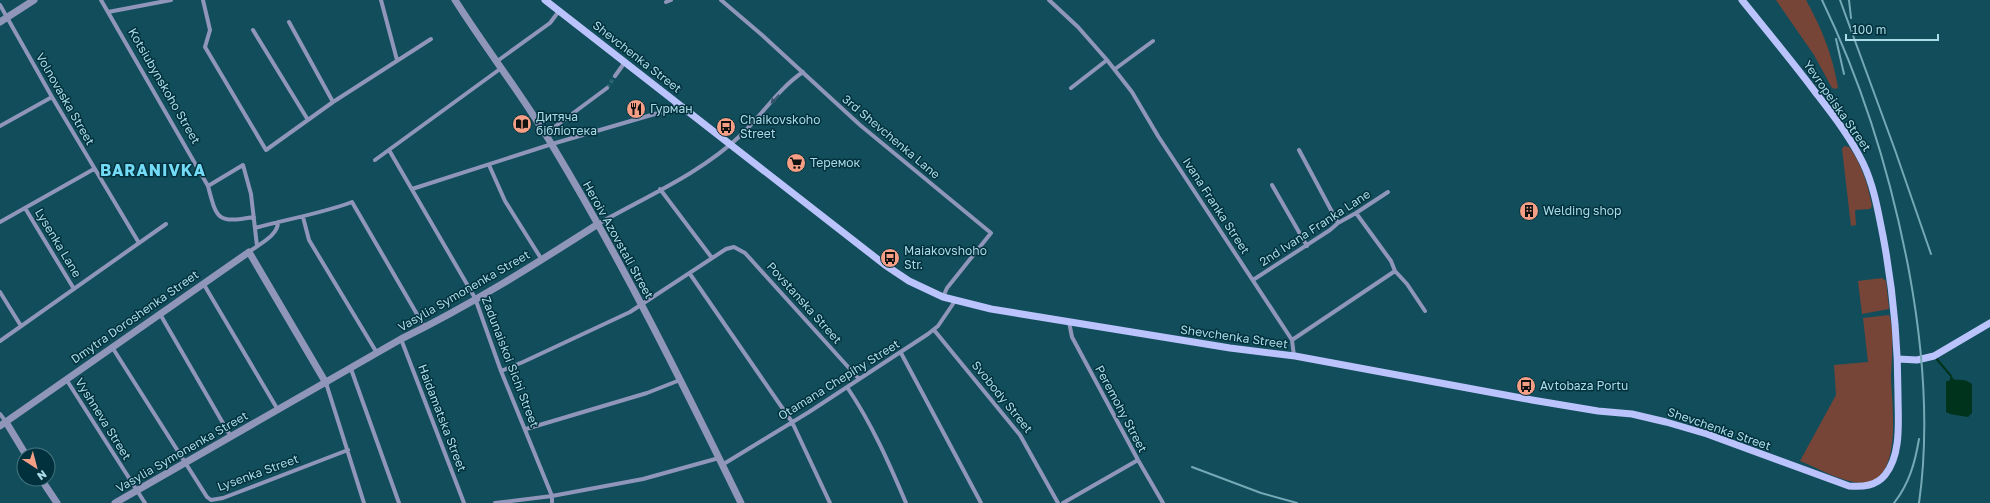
<svg xmlns="http://www.w3.org/2000/svg" width="1990" height="503" font-family="'Golos Text',sans-serif">
  <rect width="100%" height="100%" fill="#124d5b"/>
  <path fill="#774537" d="M 1776,0 L 1806,0 C 1822,29 1832,54 1838,87 L 1836,89 L 1832,88 L 1814,55 Z
    M 1844,146 L 1849,147 C 1862,165 1868,185 1872,206 L 1870,209 L 1855,210 L 1856,225 L 1851,226 L 1842,149 Z
    M 1882,278 L 1886,281 L 1889,309 L 1862,314 L 1858,281 Z
    M 1889,315 C 1894,326 1892,361 1891,375 C 1891,401 1903,472 1869,482 C 1850,487 1818,468 1800,461 L 1836,395 L 1834,365 L 1868,362 L 1863,318 Z"/>
  <path fill="#00331b" d="M 1951,376 L 1955,380 C 1961,379 1968,380 1972,384 L 1972,413 L 1968,417 L 1950,414 L 1946,412 L 1946,381 L 1949,381 Z"/>
  <g fill="none" stroke-linecap="round" stroke-linejoin="round">
    <path stroke="#00331b" stroke-width="2" d="M 1935,357 L 1951,376"/>
    <path stroke="#296270" stroke-width="4" stroke-dasharray="4 2" stroke-linecap="butt" d="M 607,88 L 615,76"/>
    <path stroke="#9096ba" stroke-width="4" d="M 101,0 L 208,186 C 217,221 218,223 254,217
      M 203,0 L 210,30 L 205,47 L 266,150 L 333,102 L 431,39
      M 381,0 L 397,60
      M 721,0 L 762,35 L 860,125 L 991,233 L 947,288 L 943,297
      M 1049,0 L 1078,27 L 1107,60 L 1132,92 L 1158,136 L 1292,340 L 1294,356
      M 666,2 L 671,0
      M 0,5 L 52,97 L 139,243
      M 108,12 L 171,0
      M 289,22 L 333,102
      M 253,30 L 308,120
      M 496,62 L 550,23 L 559,11
      M 1115,69 L 1153,41
      M 615,76 L 625,62
      M 1071,88 L 1107,60
      M 0,126 L 52,97
      M 545,134 L 607,88
      M 389,150 L 475,298 L 501,371 L 552,496 L 552,503
      M 1299,150 L 1338,223
      M 375,160 L 500,69
      M 489,165 L 505,201 L 542,260
      M 1272,185 L 1307,246
      M 208,186 L 243,165 L 251,194 L 257,246
      M 412,189 L 552,144 L 665,111 L 678,104
      M 660,189 L 712,258
      M 25,208 L 74,289
      M 1356,213 L 1391,261 L 1395,271 L 1407,284 L 1425,311
      M 303,217 L 309,240 L 377,353
      M 0,222 L 94,169
      M 598,224 C 645,197 700,174 741,135 C 762,115 779,88 803,72
      M 255,228 C 287,219 320,214 352,202 L 425,328
      M 249,252 C 259,244 278,236 278,222
      M 690,274 L 792,422 L 830,503
      M 1253,280 L 1330,230 L 1338,223 L 1356,213 L 1388,192
      M 203,283 L 278,410
      M 0,292 L 21,326
      M 160,314 L 231,437
      M 1069,322 L 1072,337 L 1138,460 L 1163,503
      M 934,330 L 1020,435 L 1058,503
      M 401,339 L 464,503
      M 1292,340 L 1395,271
      M 0,341 L 166,224
      M 112,347 L 207,497 L 211,500 L 223,498 L 348,450
      M 901,353 L 981,503
      M 351,369 L 399,503
      M 501,371 L 523,362 L 630,312 L 726,249 L 734,247 L 745,253 L 859,379
      M 66,379 L 145,503
      M 326,383 L 364,503
      M 847,387 C 872,424 889,463 906,503
      M 0,414 L 6,422
      M 526,429 L 647,393 L 680,380
      M 722,465 L 809,412 L 928,334 L 938,326 L 955,301
      M 495,503 L 552,496 L 643,479 L 719,458
      M 1063,503 L 1138,460"/>
    <path stroke="#9096ba" stroke-width="7" d="M 455,0 C 486,49 523,96 552,145 C 622,261 682,382 741,503
      M 0,22 L 34,0
      M 6,422 L 26,455
      M 0,426 L 249,252 L 326,383
      M 41,479 L 57,503
      M 115,503 L 401,339 C 469,306 534,265 598,224"/>
    <path stroke="#bac3fc" stroke-width="7" d="M 545,0 L 885,265 L 909,281 L 943,297 L 991,309 L 1230,348 L 1295,356 L 1532,400 L 1598,411 L 1632,414 L 1666,422 L 1707,434 L 1849,486 C 1863,487 1876,486 1885,475 C 1902,454 1898,420 1898,395 C 1898,341 1893,289 1883,236 C 1878,211 1874,186 1863,163 C 1851,138 1833,115 1816,93 C 1792,61 1767,31 1742,0
      M 1898,359 L 1917,360 L 1934,356 L 1990,323"/>
    <path stroke="#75a9b6" stroke-width="2" d="M 1822,0 C 1864,87 1891,176 1909,271 C 1923,347 1930,426 1919,503
      M 1840,0 L 1895,150 L 1931,254
      M 1849,0 L 1851,18
      M 1836,39 L 1844,74
      M 1192,467 L 1261,493 L 1297,503
      M 1894,503 C 1909,484 1915,463 1919,439"/>
  </g>
  <defs><path id="oneway-solid" d="M-6-.8H1V-3.2L6.5 0L1 3.2V.8H-6Z"/></defs>
  <use fill="#325468" href="#oneway-solid" transform="translate(775 99) rotate(133)"/>
  <defs>
    <symbol id="restaurant-disc" viewBox="-11 -11 22 22"><circle r="9.5" fill="#f49e86" stroke="#00313c"/><path d="M-5-6h1v4h1v-4h1v4h1v-4h1v5L-1.5 .5V6h-2V.5L-5-1ZM5-6V6H3V1.5H1.5Q1.5-4 5-6Z" fill="#111"/></symbol>
    <symbol id="library-disc" viewBox="-11 -11 22 22"><circle r="9.5" fill="#f49e86" stroke="#00313c"/><path d="M-6-4Q-3-5.5-.7-3.5V5Q-3 3-6 4ZM6-4Q3-5.5 .7-3.5V5Q3 3 6 4Z" fill="#111"/></symbol>
    <symbol id="bus-disc" viewBox="-11 -11 22 22"><circle r="9.5" fill="#f49e86" stroke="#00313c"/><path d="M-5-6H5V4H4V6H2V4H-2V6H-4V4H-5ZM-3.5-4V0h7V-4ZM-3.5 1.2v1.5H-2V1.2ZM2 1.2v1.5H3.5V1.2Z" fill="#111"/></symbol>
    <symbol id="supermarket-disc" viewBox="-11 -11 22 22"><circle r="9.5" fill="#f49e86" stroke="#00313c"/><path d="M-6-5.5h2.5l.6 2H6L4.5 2H-2.5L-4.4-4H-6ZM-1.5 3.2a1.3 1.3 0 1 0 .1 0ZM3 3.2a1.3 1.3 0 1 0 .1 0Z" fill="#111"/></symbol>
    <symbol id="building-disc" viewBox="-11 -11 22 22"><circle r="9.5" fill="#f49e86" stroke="#00313c"/><path d="M-4-6H4V6H1V3H-1V6H-4ZM-2.5-4.3h1.7v1.8h-1.7ZM.8-4.3h1.7v1.8H.8ZM-2.5-1h1.7V.8h-1.7ZM.8-1h1.7V.8H.8Z" fill="#111"/></symbol>
  </defs>
  <g fill-rule="evenodd">
    <use href="#restaurant-disc" x="625" y="98" width="22" height="22"/>
    <use href="#library-disc" x="511" y="113" width="22" height="22"/>
    <use href="#bus-disc" x="715" y="116" width="22" height="22"/>
    <use href="#supermarket-disc" x="785" y="152" width="22" height="22"/>
    <use href="#building-disc" x="1518" y="200" width="22" height="22"/>
    <use href="#bus-disc" x="879" y="247" width="22" height="22"/>
    <use href="#bus-disc" x="1515" y="375" width="22" height="22"/>
  </g>
  <g text-anchor="middle" stroke-width="3" stroke-linejoin="round" paint-order="stroke">
    <g font-size="12" fill="#acdbe8" stroke="#00313c">
      <text transform="translate(637 57) rotate(38)" y="4">Shevchenka Street</text>
      <text transform="translate(164 86) rotate(60)" y="4">Kotsiubynskoho Street</text>
      <text transform="translate(65 99) rotate(60)" y="4">Volnovaska Street</text>
      <text transform="translate(1837 106) rotate(55)" y="4">Yevropeiska Street</text>
      <text transform="translate(891 137) rotate(40)" y="4">3rd Shevchenka Lane</text>
      <text transform="translate(1216 206) rotate(57)" y="4">Ivana Franka Street</text>
      <text transform="translate(1315 228) rotate(-33)" y="4">2nd Ivana Franka Lane</text>
      <text transform="translate(618 240) rotate(61)" y="4">Heroiv Azovstali Street</text>
      <text transform="translate(58 243) rotate(59)" y="4">Lysenka Lane</text>
      <text transform="translate(464 291) rotate(-30)" y="4">Vasylia Symonenka Street</text>
      <text transform="translate(804 303) rotate(48)" y="4">Povstanska Street</text>
      <text transform="translate(135 317) rotate(-35)" y="4">Dmytra Doroshenka Street</text>
      <text transform="translate(1234 337) rotate(8)" y="4">Shevchenka Street</text>
      <text transform="translate(510 362) rotate(69)" y="4">Zadunaiskoi Sichi Street</text>
      <text transform="translate(839 380) rotate(-32)" y="4">Otamana Chepihy Street</text>
      <text transform="translate(1002 397) rotate(51)" y="4">Svobody Street</text>
      <text transform="translate(1121 409) rotate(62)" y="4">Peremohy Street</text>
      <text transform="translate(442 418) rotate(69)" y="4">Haidamatska Street</text>
      <text transform="translate(103 419) rotate(58)" y="4">Vyshneva Street</text>
      <text transform="translate(1719 429) rotate(19)" y="4">Shevchenka Street</text>
      <text transform="translate(182 452) rotate(-30)" y="4">Vasylia Symonenka Street</text>
      <text transform="translate(258 473) rotate(-20)" y="4">Lysenka Street</text>
    </g>
    <g font-size="12" fill="#acdbe8" stroke="#00313c" text-anchor="start">
      <text x="650" y="113">Гурман</text>
      <text x="536" y="121">Дитяча<tspan x="536" dy="14">бібліотека</tspan></text>
      <text x="740" y="124">Chaikovskoho<tspan x="740" dy="14">Street</tspan></text>
      <text x="810" y="167">Теремок</text>
      <text x="1543" y="215">Welding shop</text>
      <text x="904" y="255">Maiakovshoho<tspan x="904" dy="14">Str.</tspan></text>
      <text x="1540" y="390">Avtobaza Portu</text>
    </g>
    <g font-size="16" font-weight="bold" letter-spacing="1" fill="#73dbf6" stroke="#00313c">
      <text x="153" y="176">BARANIVKA</text>
    </g>
  </g>
  <g transform="translate(36 467) rotate(144)"><circle r="19" fill="#00313c" stroke="#457581"/>
  <path d="M0-3L7 15L0 10L-7 15Z" fill="#f49e86"/>
  <text y="-6" font-size="11" font-weight="bold" text-anchor="middle" fill="#acdbe8">N</text>
  </g>
  <path d="M1846 34v6h92v-6" fill="none" stroke="#acdbe8" stroke-width="2"/>
  <text x="1852" y="34" font-size="12" fill="#acdbe8" stroke="#00313c" stroke-width="3" paint-order="stroke">100 m</text>
</svg>
